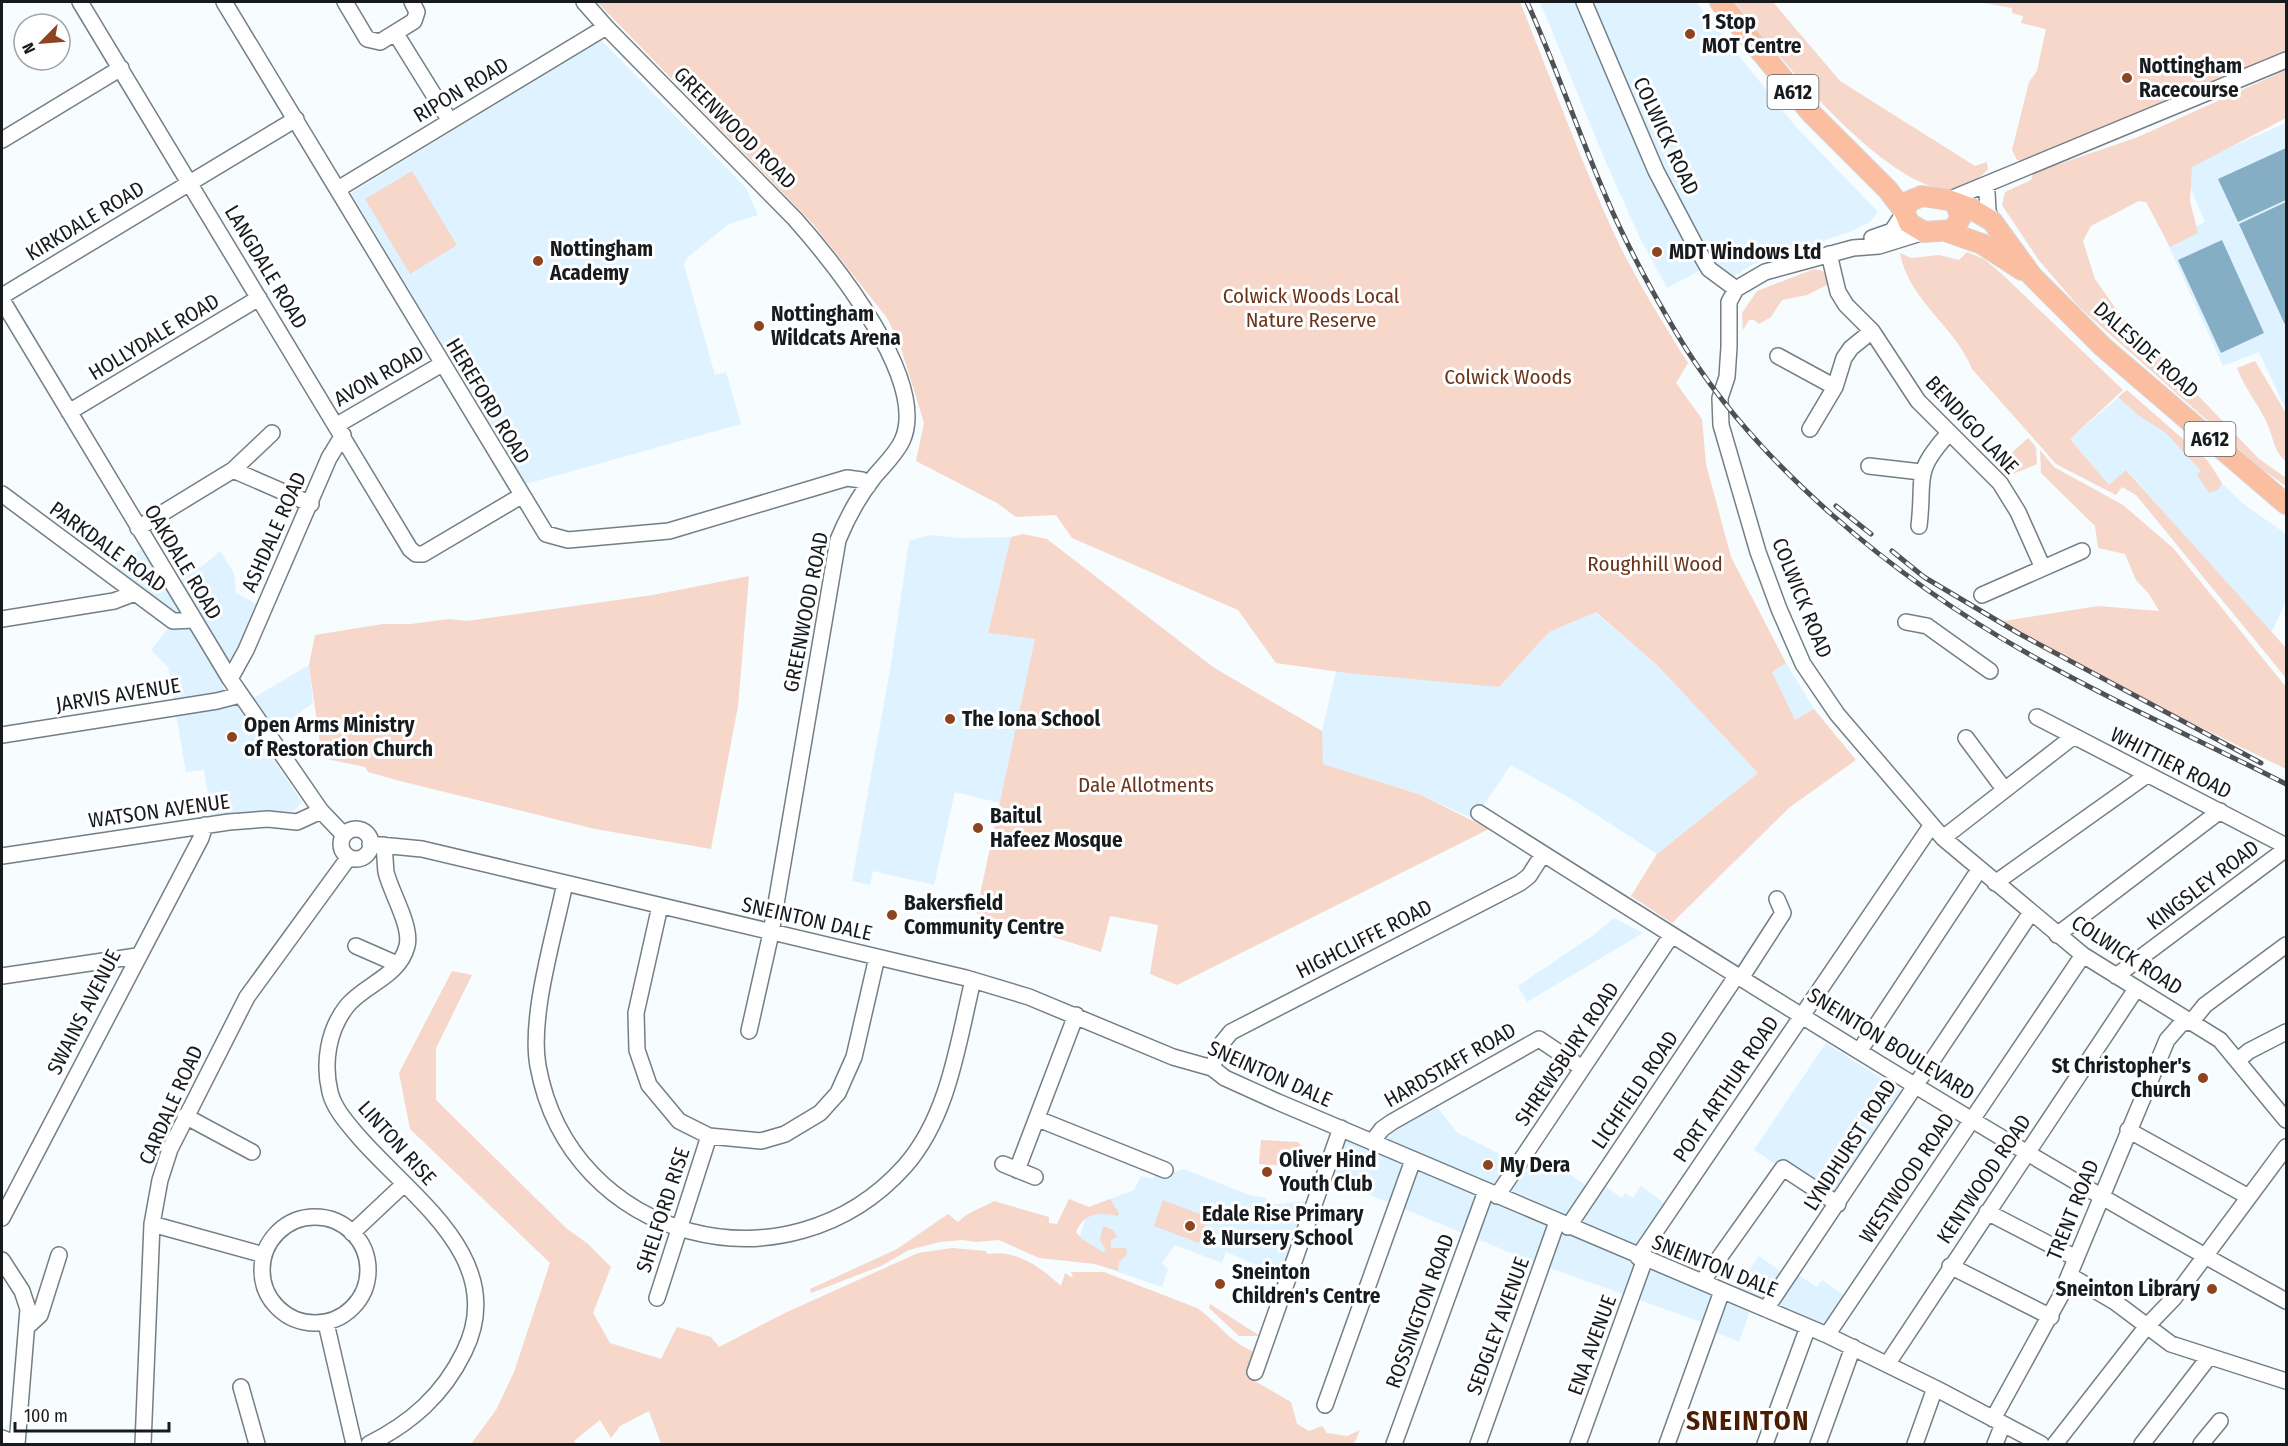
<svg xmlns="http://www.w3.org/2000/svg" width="2288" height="1446" font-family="'Fira Sans Condensed',sans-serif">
  <rect width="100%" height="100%" fill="#f7fcff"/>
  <path fill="#def3ff" d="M 1540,2 L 1696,2 L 1796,127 L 1878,212 L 1870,222 L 1852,231 L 1752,265 L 1726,281 L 1711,281 L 1701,270 L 1667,288 L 1640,238 L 1607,165 Z
    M 601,40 L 746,188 L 758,215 L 729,224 L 688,257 L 684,265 L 715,375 L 726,372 L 741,424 L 526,484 L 351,193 Z
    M 2286,123 L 2286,410 L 2259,352 L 2223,366 L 2166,240 L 2205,222 L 2182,168 Z
    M 2127,390 L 2241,502 L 2286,534 L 2286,602 L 2271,633 L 2127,470 L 2109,485 L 2070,439 Z
    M 929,535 L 960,538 L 1011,537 L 988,633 L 1036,639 L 1000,803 L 955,792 L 934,885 L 873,871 L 870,885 L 852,881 L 891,664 L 909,541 Z
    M 142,549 L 167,587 L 204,565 L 220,551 L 234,573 L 236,593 L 257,604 L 222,685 L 238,707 L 309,665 L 313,703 L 261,741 L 302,802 L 293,812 L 212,819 L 204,770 L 186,772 L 168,667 L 151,650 L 170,626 L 171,610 L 113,566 Z
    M 1595,612 L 1658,666 L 1758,773 L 1657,854 L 1575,801 L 1511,765 L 1474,819 L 1421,795 L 1322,764 L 1322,731 L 1336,671 L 1499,686 L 1549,632 Z
    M 1786,663 L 1814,709 L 1795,720 L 1771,672 Z
    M 1614,918 L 1643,933 L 1527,1002 L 1518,986 L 1595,934 Z
    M 1826,1043 L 1901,1091 L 1833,1194 L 1781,1160 L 1777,1165 L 1754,1150 Z
    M 1437,1107 L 1458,1133 L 1526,1167 L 1532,1159 L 1558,1174 L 1562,1169 L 1594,1191 L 1600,1183 L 1622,1198 L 1625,1193 L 1633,1198 L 1641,1186 L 1667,1205 L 1640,1247 L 1737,1288 L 1759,1256 L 1793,1280 L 1797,1274 L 1817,1287 L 1822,1280 L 1844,1295 L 1823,1327 L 1755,1297 L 1739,1342 L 1701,1326 L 1701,1322 L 1536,1263 L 1331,1179 L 1345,1137 L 1371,1145 Z
    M 1184,1169 L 1249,1195 L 1266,1198 L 1268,1205 L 1306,1201 L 1280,1275 L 1226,1252 L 1222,1263 L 1175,1245 L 1162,1263 L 1168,1269 L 1162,1287 L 1095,1264 L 1072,1261 L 1089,1207 L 1134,1190 L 1141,1176 L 1152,1179 L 1156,1174 L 1163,1175 Z"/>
  <path fill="#f6d7ca" d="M 597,2 L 1520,2 C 1552,81 1581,162 1617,240 C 1638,283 1663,323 1688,363 L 1676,383 L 1702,419 L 1706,464 L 1731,557 L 1786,663 L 1772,672 L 1795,720 L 1814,709 L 1856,760 L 1790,807 L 1672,923 L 1631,896 L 1657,854 L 1758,773 L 1658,666 L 1596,612 L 1549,632 L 1499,687 L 1347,673 L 1276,663 L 1238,610 L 1072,538 L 1056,515 L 1016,517 L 997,503 L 916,461 L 924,423 L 900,345 L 887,318 L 813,224 Z
    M 1735,2 L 1773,2 L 1840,81 L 1975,166 L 1987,162 L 1988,170 C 1979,176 1970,189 1958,190 C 1891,198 1774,51 1735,2 Z
    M 1978,2 L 2286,2 L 2286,52 L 2021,161 L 2017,160 L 2012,150 L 2029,82 L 2037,71 L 2046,29 L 2021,23 L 2023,16 L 2012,13 L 2012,8 Z
    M 2286,70 L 2286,118 L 2192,167 L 2190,201 L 2198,233 L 2170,247 L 2146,202 L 2139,201 L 2091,226 L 2083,241 L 2095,279 L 2118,312 L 2258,458 L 2286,478 L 2286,486 L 2263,470 L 2078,306 L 2038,259 L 2002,205 L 2005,192 L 2031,180 L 2033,173 L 2138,137 Z
    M 412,171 L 457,245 L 410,274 L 365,199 Z
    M 1967,252 L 1984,259 L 2002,274 L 2123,390 L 2070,439 L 2109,485 L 2126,470 L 2286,648 L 2286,678 L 2136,495 L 2122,487 L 2116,495 L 2056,464 L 1972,369 C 1956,327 1908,300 1900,253 L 1911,258 L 1939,255 L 1959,260 Z
    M 1814,269 L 1823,271 L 1829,284 L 1807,295 L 1782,300 L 1771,317 L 1759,324 L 1754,320 L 1749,320 L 1743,330 L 1742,313 L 1757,291 Z
    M 2255,361 L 2286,413 L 2286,461 C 2273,452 2273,433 2265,419 C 2256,401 2244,387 2237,368 Z
    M 2127,390 L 2208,461 L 2222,483 L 2219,489 L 2209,493 L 2197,475 L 2201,471 L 2166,433 L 2138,415 L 2118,397 Z
    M 2028,438 L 2036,447 L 2037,464 L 2006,477 L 1997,466 Z
    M 2040,450 L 2054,467 L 2123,505 L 2173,548 L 2286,687 L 2286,769 L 2044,651 L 1997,622 L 2098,606 L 2159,611 L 2149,594 L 2136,580 L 2125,554 L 2098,548 L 2095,526 L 2041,473 Z
    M 1023,534 L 1047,539 L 1213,667 L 1322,731 L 1323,764 L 1421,795 L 1489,829 L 1177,985 L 1150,974 L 1158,925 L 1110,916 L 1101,952 L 976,913 L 1035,639 L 988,633 L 1011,537 Z
    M 749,576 L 738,706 L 711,849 L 595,829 L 400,781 L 368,772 L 365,767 L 322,758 L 309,665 L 315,635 L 383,624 L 411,624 L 449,619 L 467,621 L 653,595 Z
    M 452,971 L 472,975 L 436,1048 L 436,1100 L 566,1228 L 588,1244 L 611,1267 L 593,1313 L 610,1343 L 661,1359 L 677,1327 L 711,1337 L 719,1347 L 787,1312 L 918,1253 L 952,1248 L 986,1251 L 987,1254 C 1017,1249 1040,1267 1061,1286 L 1065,1273 L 1073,1278 L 1071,1272 L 1104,1272 L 1197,1308 C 1219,1323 1228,1341 1254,1352 L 1246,1376 L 1291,1402 L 1297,1424 L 1309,1431 L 1322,1426 L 1327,1433 L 1347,1436 L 1360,1430 L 1354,1444 L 661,1444 L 649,1411 L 620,1426 L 611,1438 L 600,1420 L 574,1441 L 576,1444 L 471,1444 L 496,1410 L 514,1372 L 550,1263 L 410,1129 L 399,1073 Z
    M 1261,1140 L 1298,1142 L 1301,1145 L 1299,1167 L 1259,1164 Z
    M 1069,1199 L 1089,1207 L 1110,1199 L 1119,1213 L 1118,1216 C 1100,1212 1084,1212 1076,1232 L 1082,1239 L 1103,1252 L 1106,1250 L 1100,1240 L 1103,1226 L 1113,1230 L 1117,1237 L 1111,1240 L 1111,1248 L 1126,1248 L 1127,1254 L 1119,1262 L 1118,1271 L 1095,1264 L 1039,1258 L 999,1240 L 976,1242 L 962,1240 L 940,1242 L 909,1250 L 881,1266 L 811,1293 L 810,1289 L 897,1249 L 948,1214 L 958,1222 C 970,1210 981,1209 994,1201 L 1049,1217 L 1049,1223 L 1057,1224 Z
    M 1163,1200 L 1208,1217 L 1199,1243 L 1154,1226 Z
    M 1210,1304 L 1260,1336 L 1239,1336 L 1209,1308 Z"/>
  <path fill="#85adc3" d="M 2286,148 L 2286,200 L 2238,222 L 2218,179 Z
    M 2286,202 L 2286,327 L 2239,224 Z
    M 2222,240 L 2264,333 L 2221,353 L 2178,260 Z"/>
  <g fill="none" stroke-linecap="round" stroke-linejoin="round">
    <defs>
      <path id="minor" d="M 80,2 L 410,549 L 416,554 L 423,554 L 521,496
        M 224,2 L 546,534 L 568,540 L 669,531 L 847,478 L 862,480 L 868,486
        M 345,2 L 367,39 L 380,42 L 414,21 L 417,12 L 412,2
        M 584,2 L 606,27 L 795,219 C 833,262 930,381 902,441 C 896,454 883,466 874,477 C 859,496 847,518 838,540 L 771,933 L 749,1031
        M 1584,2 L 1656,171 L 1695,245 L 1709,269 L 1736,289
        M 396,34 L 450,121
        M 2,140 L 121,68
        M 338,189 L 606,27
        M 1987,193 L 1988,211 L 1992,221
        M 1948,200 L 2286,60
        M 1924,232 L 1879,246 L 1853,248 L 1765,272 L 1736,289 L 1729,302 L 1729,347 L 1727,377 L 1720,398 L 1721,425 L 1758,552 L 1779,609 L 1803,664 L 1837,714 L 1943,838 L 2083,955 L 2220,1040 L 2286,1120
        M 1872,238 L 1892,231 L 1904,213
        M 1829,254 L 1838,292 L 1846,305 L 1872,331 L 1918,401 L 2000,483 L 2018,512 L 2043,568
        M 2,296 L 296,119
        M 2,300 L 230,679 L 321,811 L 344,835
        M 1778,356 L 1835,387
        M 69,412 L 259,298
        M 337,425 L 442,364
        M 1810,429 L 1835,387 L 1844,358 L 1851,348 L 1872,331
        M 1869,466 L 1921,472
        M 233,470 L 272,433
        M 2,494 L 173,621 L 194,620
        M 1919,526 C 1925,476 1912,474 1949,433
        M 138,528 L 233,470 L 311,504
        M 1982,595 L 2082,551
        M 2,619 L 114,601 L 135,593
        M 1906,622 L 1927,626 L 1990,671
        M 230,679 L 246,650 L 329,458 L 343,435
        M 2037,717 L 2286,846
        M 2,735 L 217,701 L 240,695
        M 1966,738 L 2004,789
        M 1479,813 C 1744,981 2011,1150 2286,1301
        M341 844a15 15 0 1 1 30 0a15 15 0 1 1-30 0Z
        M 1943,838 L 2074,736
        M 370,844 L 422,849 L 966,978 L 1029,997 L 1173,1057 L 1212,1068 L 1225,1078 L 1278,1102 L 1827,1335 L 1935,1388 L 2041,1444
        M 2,856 L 229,822 L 268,819 L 297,822 L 321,811
        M 565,883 C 555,933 529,1016 538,1066 C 570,1242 788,1297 905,1166 C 949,1116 958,1042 973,980
        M 1995,883 L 2147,775
        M 660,906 L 636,1013 L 637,1050 L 649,1085 L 679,1121 L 709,1136 L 761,1141 L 785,1134 L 820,1113 L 838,1093 L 854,1057 L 877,957
        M 2057,935 L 2220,811
        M 356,946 L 397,964
        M 2,976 L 137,956
        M 2116,976 L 2286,849
        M 1741,978 L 1783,913 L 1777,899
        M 1860,1050 L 1979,870
        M 2238,1060 L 2249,1051 L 2286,1032
        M 1212,1068 L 1222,1043 L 1231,1032 L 1520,883 L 1529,876 L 1543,854
        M 185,1116 L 252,1152
        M 1038,1119 L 1165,1170
        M 2128,1130 L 2247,1196
        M 1372,1142 L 1382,1129 L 1392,1122 L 1539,1039 L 1582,1068
        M 1003,1164 L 1035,1177
        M 1017,1170 L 1076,1015
        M 1497,1196 L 1671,936
        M 1987,1212 L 2076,1258
        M262 1270a53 53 0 1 1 106 0a53 53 0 1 1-106 0Z
        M 2,1218 L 201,838 L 205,825
        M 152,1224 L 264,1255
        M 1568,1227 L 1737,975
        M 352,1233 L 403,1185
        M 1638,1257 L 1931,826
        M 2,1260 L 22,1291 L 28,1309 L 17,1444
        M 1950,1266 L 2051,1317
        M 2069,1275 L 2115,1302 L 2171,1344 L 2286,1381
        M 1702,1282 L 1783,1168 L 1838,1204
        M 657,1298 L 709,1136
        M 1766,1309 L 2030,914
        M 326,1323 L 354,1444
        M 28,1326 L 40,1315 L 59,1255
        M 1827,1335 L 2083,955
        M 1888,1363 L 2136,989
        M 1255,1372 L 1341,1128
        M 241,1387 L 257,1444
        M 1325,1405 L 1413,1160
        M 1993,1419 L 2060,1297 L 2167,1040 L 2181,1024 L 2192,1021 L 2205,1005 L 2286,945
        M 2,1438 L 17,1444
        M 143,1444 L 152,1224 L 160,1180 L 170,1149 L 247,997 L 349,857
        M 369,1444 C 411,1423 443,1395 464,1352 C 510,1260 411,1197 359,1137 C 348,1124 334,1109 330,1092 C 323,1063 328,1030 347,1006 C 365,984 399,977 407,946 C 412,926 391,893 386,872 C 385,863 385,854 384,845
        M 1394,1444 L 1486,1191
        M 1478,1444 L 1557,1222
        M 1578,1444 L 1645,1259
        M 1667,1444 L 1722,1291
        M 1765,1444 L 1808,1327
        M 1818,1444 L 1853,1347
        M 1915,1444 L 1935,1388
        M 1995,1444 L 2003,1424
        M 2055,1444 L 2147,1326 L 2174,1298 L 2286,1147
        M 2142,1444 L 2209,1357
        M 2201,1444 L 2220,1421"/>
      <path id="major" d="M 1720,2 L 1811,113 L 1888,190 L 1904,211 L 1909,223 L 1924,232 L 1953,230 L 1961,217 L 1955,203
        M 1904,211 L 1910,201 L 1922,196 L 1948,200 L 1970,208 L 1992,221 L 2032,276 L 2103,347 L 2286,504
        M 1948,232 L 1982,244 L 2022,270"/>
    </defs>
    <use href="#minor" stroke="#737f85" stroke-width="18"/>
    <use href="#major" stroke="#d5d6d6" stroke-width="22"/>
    <use href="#minor" stroke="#fff" stroke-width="15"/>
    <use href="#major" stroke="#fcbea0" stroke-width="20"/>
    <defs>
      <path id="rail" d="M 1527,2 C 1556,66 1578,132 1606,197 C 1626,244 1651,290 1677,334 C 1754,464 1896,579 2027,653 C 2111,701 2200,740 2286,784
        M 1836,506 L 1871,534
        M 1892,551 L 1924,577 L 2018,633 L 2261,763"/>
    </defs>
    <use href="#rail" stroke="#4e5255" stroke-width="5"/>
    <use href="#rail" stroke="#fff" stroke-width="3" stroke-dasharray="9" stroke-linecap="butt"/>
  </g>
  <g fill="#8c4520" stroke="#fff" stroke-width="2">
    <circle cx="1690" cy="34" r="6"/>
    <circle cx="2127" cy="78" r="6"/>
    <circle cx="1657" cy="252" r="6"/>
    <circle cx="538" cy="261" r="6"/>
    <circle cx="759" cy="326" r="6"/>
    <circle cx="950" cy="719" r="6"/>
    <circle cx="232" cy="737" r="6"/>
    <circle cx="978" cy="828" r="6"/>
    <circle cx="892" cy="915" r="6"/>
    <circle cx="2203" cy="1078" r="6"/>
    <circle cx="1488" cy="1165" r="6"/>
    <circle cx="1267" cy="1172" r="6"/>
    <circle cx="1190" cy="1226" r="6"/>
    <circle cx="1220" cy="1284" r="6"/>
    <circle cx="2212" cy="1289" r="6"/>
  </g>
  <g text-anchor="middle" stroke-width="6" stroke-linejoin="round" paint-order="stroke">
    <g fill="#fff" stroke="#5d5f62" stroke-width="1.5">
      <rect x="1767.5" y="75" width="51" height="34" rx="4.5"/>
      <rect x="2184.5" y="422" width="51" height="34" rx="4.5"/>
    </g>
    <g font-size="20" font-weight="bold" fill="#171b1e">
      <text x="1793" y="99">A612</text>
      <text x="2210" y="446">A612</text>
    </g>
    <g font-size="21" font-weight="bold" fill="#171b1e" stroke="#fff" text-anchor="start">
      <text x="1702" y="29">1 Stop<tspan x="1702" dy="24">MOT Centre</tspan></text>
      <text x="2139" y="73">Nottingham<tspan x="2139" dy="24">Racecourse</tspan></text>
      <text x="550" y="256">Nottingham<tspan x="550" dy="24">Academy</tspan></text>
      <text x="1669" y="259">MDT Windows Ltd</text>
      <text x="771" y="321">Nottingham<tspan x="771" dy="24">Wildcats Arena</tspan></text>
      <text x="962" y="726">The Iona School</text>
      <text x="244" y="732">Open Arms Ministry<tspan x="244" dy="24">of Restoration Church</tspan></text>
      <text x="990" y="823">Baitul<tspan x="990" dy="24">Hafeez Mosque</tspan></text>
      <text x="904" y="910">Bakersfield<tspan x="904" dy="24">Community Centre</tspan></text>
      <text x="2191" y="1073" text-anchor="end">St Christopher's<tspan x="2191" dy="24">Church</tspan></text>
      <text x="1279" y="1167">Oliver Hind<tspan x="1279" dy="24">Youth Club</tspan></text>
      <text x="1500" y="1172">My Dera</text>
      <text x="1202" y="1221">Edale Rise Primary<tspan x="1202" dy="24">&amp; Nursery School</tspan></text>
      <text x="1232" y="1279">Sneinton<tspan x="1232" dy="24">Children's Centre</tspan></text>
      <text x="2200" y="1296" text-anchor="end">Sneinton Library</text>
    </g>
    <g font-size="21" fill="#171b1e" stroke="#fff">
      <text transform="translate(461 90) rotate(-31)" y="7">RIPON ROAD</text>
      <text transform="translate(735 128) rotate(45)" y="7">GREENWOOD ROAD</text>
      <text transform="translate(1666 136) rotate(65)" y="7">COLWICK ROAD</text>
      <text transform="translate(85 221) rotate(-31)" y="7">KIRKDALE ROAD</text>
      <text transform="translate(266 267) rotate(59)" y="7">LANGDALE ROAD</text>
      <text transform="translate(154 337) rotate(-31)" y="7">HOLLYDALE ROAD</text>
      <text transform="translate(2146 350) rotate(42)" y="7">DALESIDE ROAD</text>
      <text transform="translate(379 376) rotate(-30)" y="7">AVON ROAD</text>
      <text transform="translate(488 401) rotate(59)" y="7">HEREFORD ROAD</text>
      <text transform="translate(1972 425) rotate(47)" y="7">BENDIGO LANE</text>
      <text transform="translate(274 532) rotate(-66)" y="7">ASHDALE ROAD</text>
      <text transform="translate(108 547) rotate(36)" y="7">PARKDALE ROAD</text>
      <text transform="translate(183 562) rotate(59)" y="7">OAKDALE ROAD</text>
      <text transform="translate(1802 598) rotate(68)" y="7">COLWICK ROAD</text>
      <text transform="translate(806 612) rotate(-79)" y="7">GREENWOOD ROAD</text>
      <text transform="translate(118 695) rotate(-9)" y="7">JARVIS AVENUE</text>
      <text transform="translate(2171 763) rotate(27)" y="7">WHITTIER ROAD</text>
      <text transform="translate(159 811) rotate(-8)" y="7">WATSON AVENUE</text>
      <text transform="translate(2203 885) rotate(-37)" y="7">KINGSLEY ROAD</text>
      <text transform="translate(807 919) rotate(13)" y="7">SNEINTON DALE</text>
      <text transform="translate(1364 939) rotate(-27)" y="7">HIGHCLIFFE ROAD</text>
      <text transform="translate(2127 955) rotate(33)" y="7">COLWICK ROAD</text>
      <text transform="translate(84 1012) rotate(-63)" y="7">SWAINS AVENUE</text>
      <text transform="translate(1891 1044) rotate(32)" y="7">SNEINTON BOULEVARD</text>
      <text transform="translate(1567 1054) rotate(-56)" y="7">SHREWSBURY ROAD</text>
      <text transform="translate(1450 1065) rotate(-30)" y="7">HARDSTAFF ROAD</text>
      <text transform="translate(1270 1074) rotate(24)" y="7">SNEINTON DALE</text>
      <text transform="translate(1726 1089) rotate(-56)" y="7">PORT ARTHUR ROAD</text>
      <text transform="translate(1635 1090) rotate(-56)" y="7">LICHFIELD ROAD</text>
      <text transform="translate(171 1105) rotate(-66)" y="7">CARDALE ROAD</text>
      <text transform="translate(397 1143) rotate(48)" y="7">LINTON RISE</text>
      <text transform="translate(1850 1145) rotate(-57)" y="7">LYNDHURST ROAD</text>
      <text transform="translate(1907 1178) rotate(-56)" y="7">WESTWOOD ROAD</text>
      <text transform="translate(1984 1179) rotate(-56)" y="7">KENTWOOD ROAD</text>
      <text transform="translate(663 1210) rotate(-72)" y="7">SHELFORD RISE</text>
      <text transform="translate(2073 1210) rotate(-68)" y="7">TRENT ROAD</text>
      <text transform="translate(1715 1266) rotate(22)" y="7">SNEINTON DALE</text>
      <text transform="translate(1420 1311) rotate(-70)" y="7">ROSSINGTON ROAD</text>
      <text transform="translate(1498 1326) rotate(-70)" y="7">SEDGLEY AVENUE</text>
      <text transform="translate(1592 1345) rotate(-70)" y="7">ENA AVENUE</text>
    </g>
    <g font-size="21" fill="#6a351b" stroke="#fff">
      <text x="1311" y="303">Colwick Woods Local<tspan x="1311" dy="24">Nature Reserve</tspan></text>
      <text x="1508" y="384">Colwick Woods</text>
      <text x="1655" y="571">Roughhill Wood</text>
      <text x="1146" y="792">Dale Allotments</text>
    </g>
    <g font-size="27" font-weight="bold" letter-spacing="1.5" fill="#4c1d02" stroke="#fff">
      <text x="1748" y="1430">SNEINTON</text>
    </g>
  </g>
  <rect width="2288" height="1446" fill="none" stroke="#171b1e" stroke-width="6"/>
  <g transform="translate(42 42) rotate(245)"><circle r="28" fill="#ffffff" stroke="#a2a4a5" stroke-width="1.5"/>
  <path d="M0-4.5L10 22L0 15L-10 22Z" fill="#8c4520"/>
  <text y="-9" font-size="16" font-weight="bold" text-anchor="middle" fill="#171b1e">N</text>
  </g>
  <path d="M15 1422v9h154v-9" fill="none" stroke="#171b1e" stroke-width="3"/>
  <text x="24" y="1422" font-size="18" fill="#171b1e" stroke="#ffffff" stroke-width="4.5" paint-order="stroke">100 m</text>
</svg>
